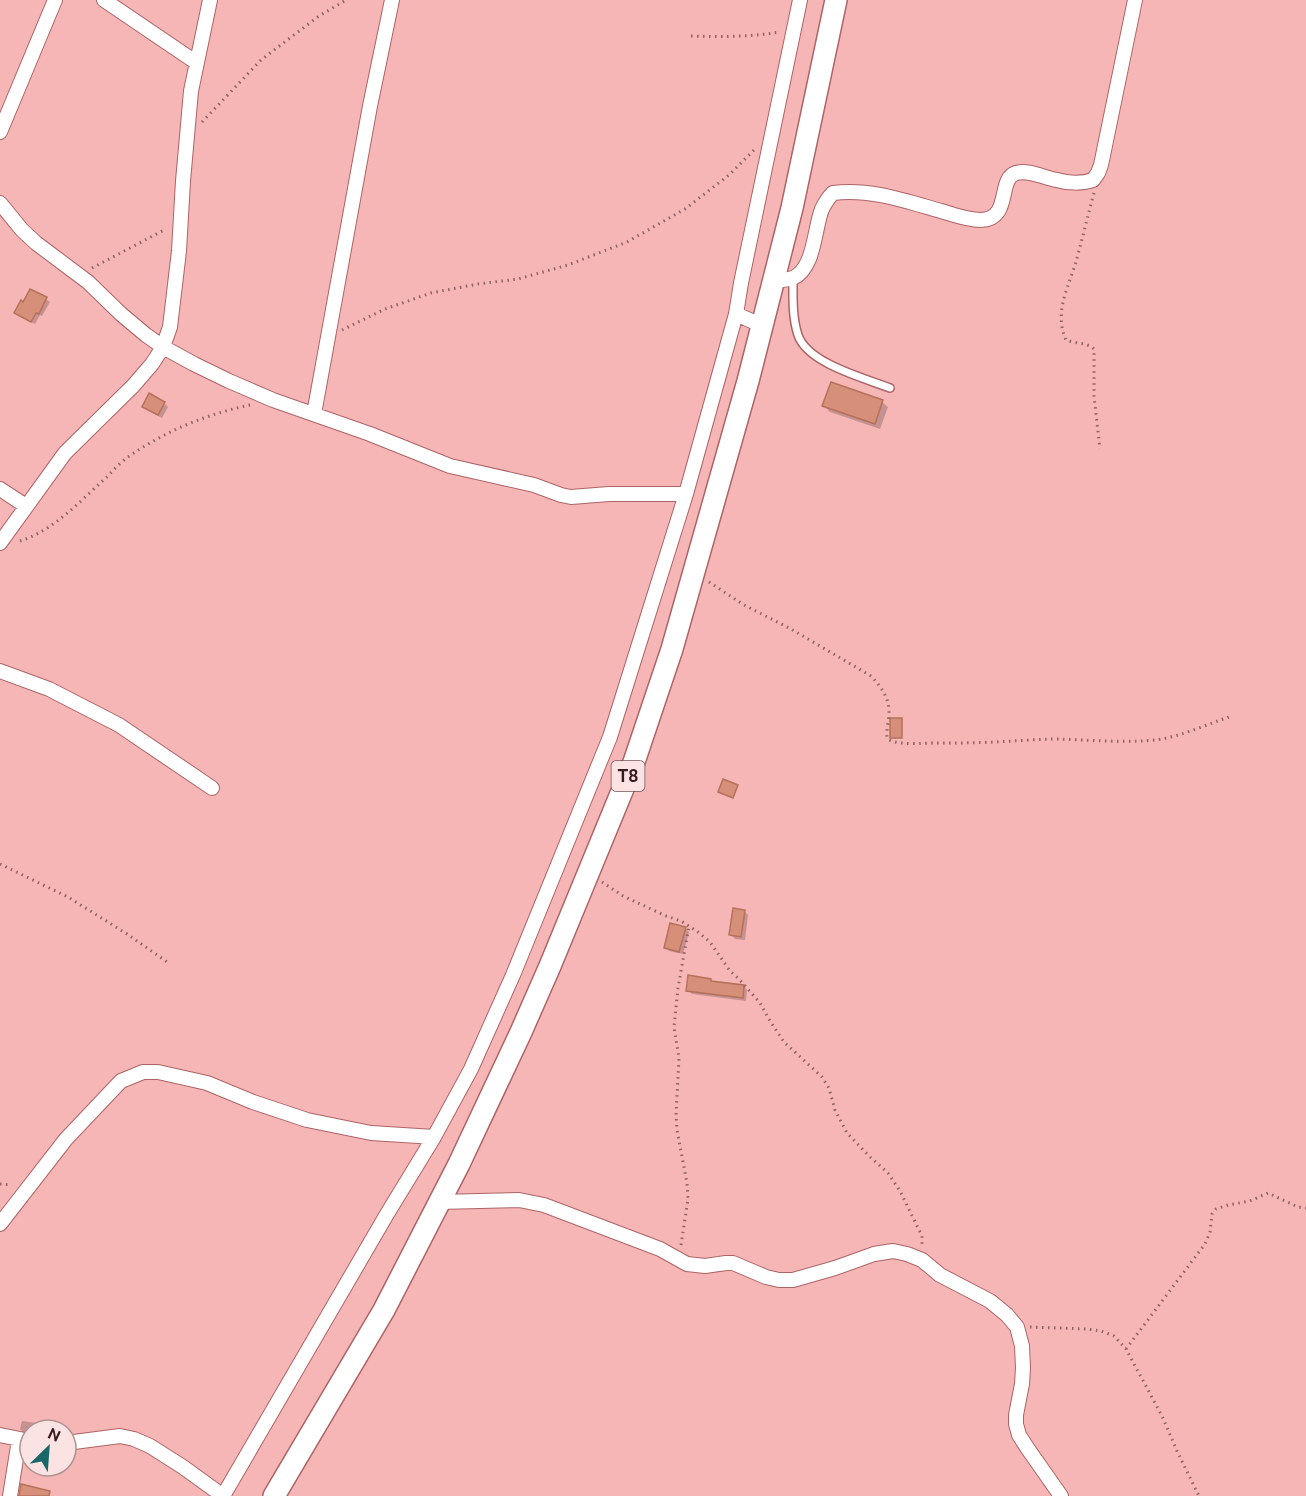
<svg xmlns="http://www.w3.org/2000/svg" width="1306" height="1496" font-family="Ubuntu,sans-serif">
  <rect width="100%" height="100%" fill="#f7b6b6"/>
  <path fill="#0003" d="M 31,291 L 46,299 L 50,302 L 42,316 L 40,315 L 35,324 L 19,316 L 16,312 L 24,304 Z
    M 882,402 L 888,407 L 880,429 L 830,412 L 824,406 Z
    M 164,403 L 168,407 L 162,418 L 147,410 L 144,406 Z
    M 744,911 L 748,915 L 745,940 L 735,939 L 731,935 Z
    M 685,928 L 689,932 L 683,954 L 669,951 L 666,947 Z
    M 710,980 L 713,983 L 744,986 L 747,990 L 746,1001 L 692,994 L 688,990 Z
    M 22,1421 L 50,1425 L 53,1430 L 30,1430 L 30,1434 L 24,1433 L 20,1429 Z"/>
  <path fill="#d68f78" stroke="#b6715b" stroke-width="1.5" d="M 30,289 L 47,297 L 39,314 L 36,313 L 31,322 L 14,313 L 21,300 L 23,302 Z
    M 831,382 L 883,400 L 875,424 L 822,406 Z
    M 149,393 L 165,402 L 158,415 L 142,407 Z
    M 890,718 L 902,718 L 902,738 L 890,738 Z
    M 723,779 L 738,785 L 733,798 L 718,792 Z
    M 733,908 L 745,910 L 741,937 L 729,935 Z
    M 670,923 L 686,927 L 679,952 L 664,948 Z
    M 688,975 L 711,979 L 711,981 L 744,985 L 743,998 L 686,991 Z
    M 21,1484 L 50,1491 L 49,1496 L 19,1496 Z"/>
  <g fill="none" stroke-linecap="round" stroke-linejoin="round">
    <defs>
      <path id="service" d="M 793,278 C 793,296 792,317 798,335 C 807,363 864,378 890,388"/>
      <path id="minor" d="M 104,0 L 197,63
        M 0,132 L 55,0
        M 0,203 L 22,230 L 36,243 L 88,282 L 121,314 L 146,335 L 163,347 L 194,364 L 229,381 L 273,400 L 370,434 L 450,466 L 534,485 L 561,495 L 571,497 L 609,494 L 686,494
        M 774,281 C 780,280 787,280 793,278 C 815,268 814,229 822,209 C 825,203 828,198 833,193 C 869,188 906,201 941,211 C 954,215 967,220 981,220 C 1012,219 997,179 1016,173 C 1029,169 1044,178 1057,180 C 1067,183 1082,184 1093,180 L 1098,173 L 1101,165 L 1135,0
        M 763,326 L 736,314 L 741,283 L 800,0
        M 314,414 L 370,106 L 392,0
        M 0,489 L 26,506
        M 0,543 L 65,453 L 133,386 L 152,364 L 163,347 L 170,327 L 179,251 L 183,181 L 191,91 L 210,0
        M 0,671 L 49,689 L 119,725 L 212,788
        M 439,1202 L 519,1200 L 544,1205 L 660,1249 L 687,1264 L 705,1266 L 726,1263 L 733,1263 L 766,1277 L 779,1280 L 793,1280 L 835,1268 L 874,1254 L 893,1251 L 907,1254 L 922,1260 L 940,1275 L 990,1301 L 1007,1315 L 1017,1327 L 1022,1346 L 1023,1368 L 1022,1384 L 1016,1415 L 1016,1424 L 1019,1435 L 1028,1449 L 1061,1496
        M 0,1224 L 66,1139 L 121,1081 L 143,1072 L 158,1072 L 207,1083 L 253,1102 L 307,1120 L 371,1133 L 434,1137
        M 0,1435 L 30,1441
        M 66,1443 L 120,1436 L 134,1439 L 150,1446 L 183,1467 L 223,1496
        M 10,1496 L 19,1440
        M 223,1496 L 387,1214 L 434,1137 L 471,1069 L 513,975 L 610,737 L 686,494 L 736,314"/>
      <path id="primary" d="M 274,1496 L 384,1310 L 459,1164 L 521,1032 L 550,966 L 634,762 L 672,649 L 748,381 L 792,208 L 836,0"/>
    </defs>
    <use href="#service" stroke="#ad6466" stroke-width="10"/>
    <use href="#minor" stroke="#ad6466" stroke-width="16"/>
    <use href="#primary" stroke="#ad6466" stroke-width="24"/>
    <path stroke="#906263" stroke-width="3" stroke-dasharray="1.5 4.5" stroke-linecap="butt" d="M 691,36 C 721,37 750,37 780,32
      M 202,122 L 261,60 L 319,16 L 346,0
      M 1094,193 C 1088,215 1083,236 1077,258 C 1070,285 1053,311 1066,340 C 1075,344 1087,342 1094,349 L 1094,396 L 1100,449
      M 92,268 L 166,229
      M 342,330 L 385,309 L 431,293 L 478,284 L 518,279 L 568,265 L 627,242 L 685,209 L 729,175 L 755,149
      M 20,541 C 55,530 81,500 108,476 C 114,469 121,462 128,457 C 165,431 207,414 250,405
      M 709,582 L 744,605 L 791,629 L 871,676 C 881,687 889,697 889,712 C 889,721 886,729 887,738 C 894,746 924,743 935,743 C 955,743 975,743 995,742 C 1016,741 1038,739 1059,739 C 1091,740 1123,743 1155,740 C 1180,737 1205,725 1229,717
      M 0,864 L 68,897 L 127,934 L 170,964
      M 602,882 L 623,896 L 666,916 L 681,921 L 698,932 L 710,942 L 730,971 L 739,979 L 760,1003 L 770,1021 L 784,1042 L 822,1077 L 829,1088 L 835,1110 L 847,1133 L 870,1157 L 888,1173 L 900,1191 L 922,1236 L 922,1244
      M 0,1184 L 12,1185
      M 681,1245 L 688,1199 L 687,1183 L 677,1130 L 676,1115 L 679,1058 L 674,1027 L 678,988 L 689,926
      M 1030,1327 L 1087,1329 L 1101,1331 L 1114,1336 L 1126,1349 L 1162,1416 L 1177,1451 L 1199,1496
      M 1126,1349 L 1205,1244 L 1210,1232 L 1212,1214 L 1216,1209 L 1228,1205 L 1250,1201 L 1268,1193 L 1298,1207 L 1306,1208"/>
    <use href="#service" stroke="#fff" stroke-width="7"/>
    <use href="#minor" stroke="#fff" stroke-width="14"/>
    <use href="#primary" stroke="#fff" stroke-width="21"/>
  </g>
  <g text-anchor="middle" stroke-width="4.5" stroke-linejoin="round" paint-order="stroke">
    <rect fill="#fce3e3" stroke="#735658" stroke-width="1.5" x="611.5" y="761" width="33" height="30" rx="4.5"/>
    <g font-size="18" font-weight="bold" fill="#381a1c">
      <text x="628" y="782">T8</text>
    </g>
  </g>
  <g transform="translate(48 1448) rotate(25)"><circle r="28" fill="#fce3e3" stroke="#ae9393" stroke-width="1.5"/>
  <path d="M0-4.5L10 22L0 15L-10 22Z" fill="#186769"/>
  <text y="-9" font-size="16" font-weight="bold" text-anchor="middle" fill="#381a1c">N</text>
  </g>
</svg>
